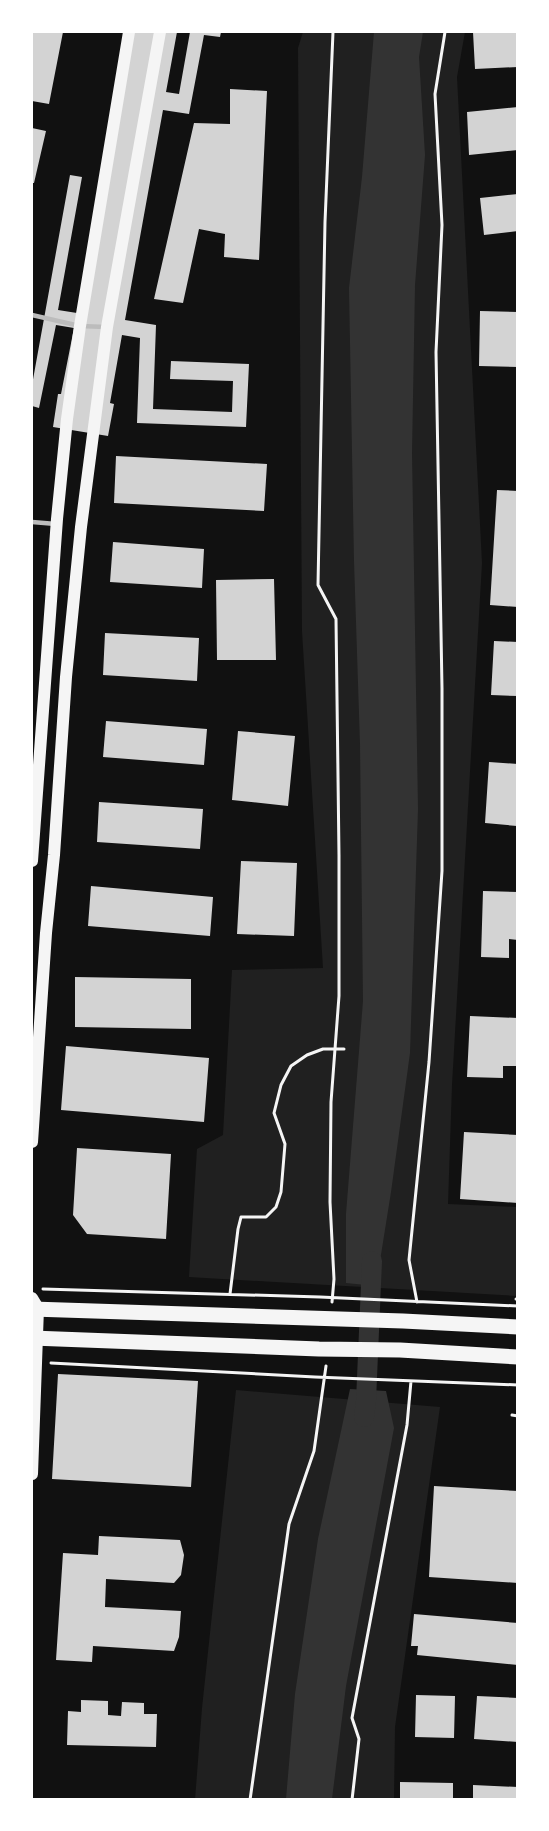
<svg xmlns="http://www.w3.org/2000/svg" width="549" height="1831" font-family="Figtree,sans-serif">
  <rect width="100%" height="100%" fill="#111"/>
  <path fill="#202020" d="M 303,32 L 465,32 L 457,77 L 482,563 L 452,1085 L 448,1204 L 517,1207 L 517,1296 L 189,1277 L 197,1149 L 223,1135 L 232,970 L 323,968 L 302,631 L 298,48 Z
    M 236,1390 L 440,1407 L 395,1727 L 394,1799 L 195,1800 L 202,1708 Z"/>
  <path fill="#333" d="M 374,32 L 423,32 L 419,57 L 425,155 L 415,285 L 412,453 L 418,809 L 410,1053 L 391,1192 L 376,1286 L 346,1283 L 346,1214 L 363,1001 L 360,744 L 354,561 L 349,288 L 362,177 Z
    M 350,1389 L 386,1391 L 394,1428 L 346,1686 L 332,1799 L 286,1799 L 295,1694 L 318,1539 Z"/>
  <g fill="none" stroke-linecap="round" stroke-linejoin="round">
    <path stroke="#333" stroke-width="20" d="M 364,1417 L 366,1401 L 372,1261"/>
  </g>
  <path fill="#d3d3d3" d="M 32,32 L 63,32 L 49,104 L 32,101 Z
    M 126,32 L 177,32 L 166,92 L 179,94 L 190,32 L 221,32 L 220,37 L 204,35 L 189,114 L 163,110 L 125,320 L 156,325 L 153,409 L 232,412 L 233,381 L 170,379 L 171,361 L 249,364 L 246,427 L 137,423 L 140,338 L 122,335 L 110,403 L 114,404 L 108,436 L 53,427 L 58,394 L 61,394 L 74,328 L 56,325 L 39,408 L 32,406 L 32,385 L 70,175 L 82,177 L 58,310 L 77,313 Z
    M 473,32 L 518,32 L 518,67 L 475,69 Z
    M 230,89 L 267,91 L 259,260 L 224,257 L 225,234 L 199,229 L 183,303 L 154,299 L 194,123 L 230,124 Z
    M 518,107 L 518,150 L 469,155 L 467,112 Z
    M 32,128 L 46,131 L 34,183 L 32,183 Z
    M 518,194 L 518,231 L 484,235 L 480,198 Z
    M 480,311 L 518,312 L 518,367 L 479,366 Z
    M 116,456 L 267,464 L 264,511 L 114,503 Z
    M 497,490 L 518,491 L 518,607 L 490,605 Z
    M 113,542 L 204,549 L 202,588 L 110,582 Z
    M 274,579 L 276,660 L 217,660 L 216,580 Z
    M 105,633 L 199,638 L 197,681 L 103,675 Z
    M 494,641 L 518,642 L 518,696 L 491,695 Z
    M 106,721 L 207,729 L 204,765 L 103,757 Z
    M 238,731 L 295,736 L 288,806 L 232,800 Z
    M 489,762 L 518,764 L 517,826 L 485,823 Z
    M 99,802 L 203,809 L 200,849 L 97,842 Z
    M 241,861 L 297,863 L 294,936 L 237,934 Z
    M 91,886 L 213,897 L 210,936 L 88,926 Z
    M 483,891 L 518,892 L 518,940 L 509,939 L 509,958 L 481,957 Z
    M 75,977 L 191,979 L 191,1029 L 75,1027 Z
    M 470,1016 L 518,1018 L 518,1066 L 503,1066 L 503,1078 L 467,1077 Z
    M 66,1046 L 209,1058 L 204,1122 L 61,1110 Z
    M 464,1132 L 518,1135 L 518,1203 L 460,1199 Z
    M 77,1148 L 171,1154 L 166,1239 L 87,1234 L 73,1215 Z
    M 58,1374 L 198,1381 L 191,1487 L 52,1479 Z
    M 434,1486 L 518,1491 L 518,1583 L 429,1577 Z
    M 99,1536 L 180,1540 L 184,1555 L 181,1575 L 174,1583 L 106,1579 L 105,1607 L 181,1611 L 179,1637 L 174,1651 L 93,1646 L 92,1662 L 56,1660 L 63,1553 L 98,1555 Z
    M 414,1614 L 518,1623 L 518,1665 L 417,1655 L 418,1646 L 411,1646 Z
    M 416,1695 L 455,1696 L 454,1738 L 415,1737 Z
    M 477,1696 L 518,1698 L 518,1742 L 474,1739 Z
    M 81,1700 L 108,1701 L 108,1715 L 121,1716 L 122,1702 L 144,1703 L 144,1714 L 157,1714 L 156,1747 L 67,1745 L 68,1711 L 81,1712 Z
    M 400,1782 L 453,1783 L 453,1800 L 400,1800 Z
    M 473,1785 L 518,1787 L 518,1800 L 473,1800 Z"/>
  <g fill="none" stroke-linecap="round" stroke-linejoin="round">
    <path stroke="#f5f5f5" stroke-width="3" d="M 43,1289 L 320,1297 L 518,1306
      M 230,1294 L 238,1229 L 241,1217 L 266,1217 L 276,1207 L 281,1192 L 285,1144 L 274,1113 L 281,1085 L 291,1066 L 307,1055 L 323,1049 L 344,1049
      M 516,1299 L 518,1299
      M 332,1302 L 334,1279 L 330,1202 L 331,1102 L 339,996 L 339,855 L 336,619 L 318,585 L 325,222 L 333,32
      M 417,1302 L 409,1260 L 429,1062 L 442,871 L 442,688 L 436,352 L 442,225 L 435,94 L 445,32
      M 51,1363 L 315,1377 L 518,1385
      M 512,1415 L 518,1416
      M 250,1800 L 289,1524 L 314,1451 L 326,1366
      M 352,1800 L 359,1739 L 352,1718 L 407,1425 L 411,1381"/>
    <path stroke="#bcbcbc" stroke-width="4.5" d="M 32,315 L 80,326 L 106,327
      M 32,522 L 56,524"/>
    <path stroke="#f5f5f5" stroke-width="12" d="M 32,861 L 57,519 L 67,419 L 80,326 L 129,32
      M 32,1142 L 46,933 L 54,855 L 66,677 L 81,527 L 107,327 L 160,32
      M 32,1298 L 38,1308 L 32,1474"/>
    <path stroke="#f5f5f5" stroke-width="15" d="M 32,1309 L 403,1321 L 518,1327
      M 32,1338 L 319,1349 L 400,1350 L 518,1357"/>
  </g>
  <rect width="549" height="1831" fill="none" stroke="#ffffff" stroke-width="66"/>
</svg>
